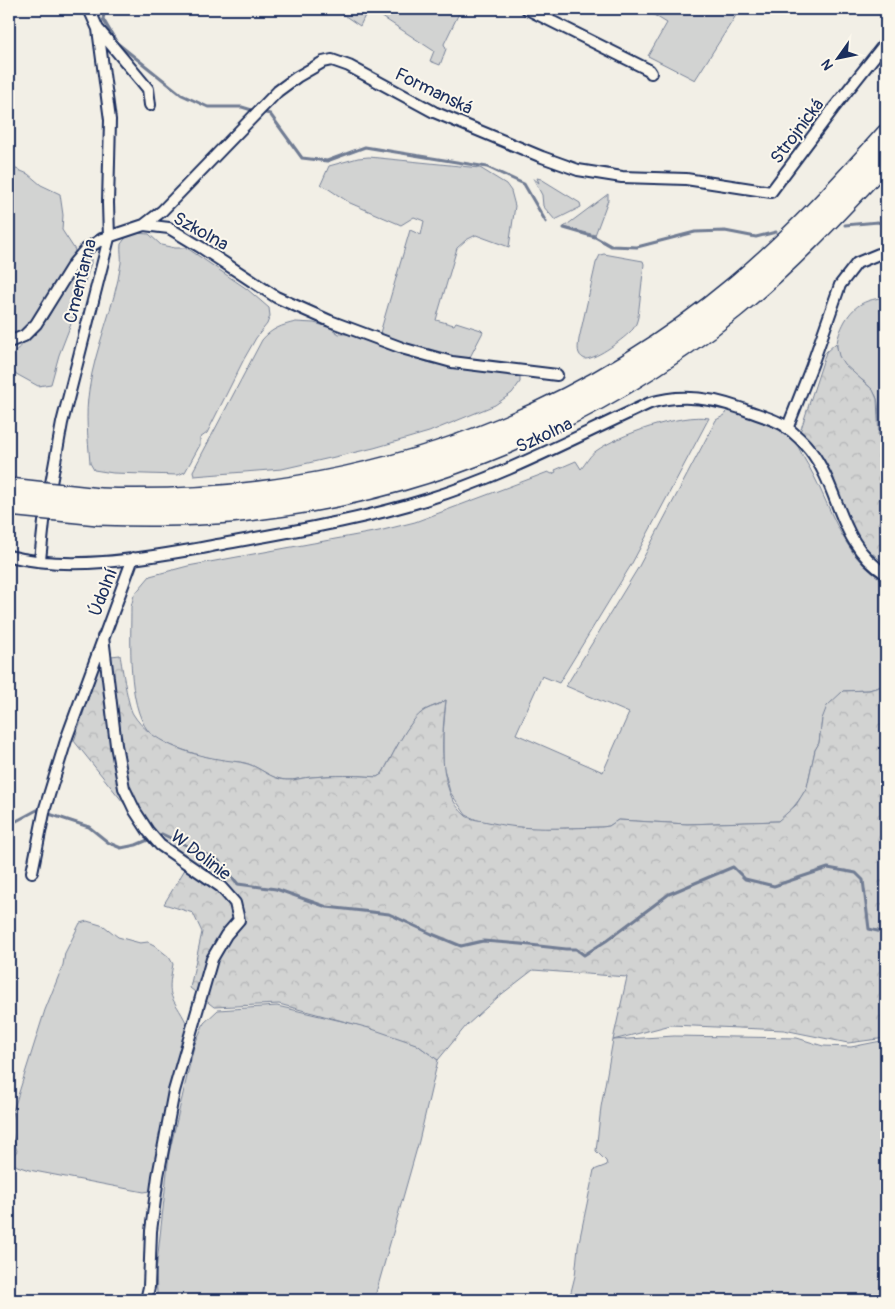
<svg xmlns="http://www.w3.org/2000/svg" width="895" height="1309" font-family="Pangolin,sans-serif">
  <defs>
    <pattern id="forest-crowns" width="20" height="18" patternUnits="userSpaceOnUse" patternTransform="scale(1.25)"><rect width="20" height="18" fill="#d2d3d2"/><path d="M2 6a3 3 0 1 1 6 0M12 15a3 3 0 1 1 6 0" fill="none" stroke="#b4b5b7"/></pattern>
  </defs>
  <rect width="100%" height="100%" fill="#f2efe6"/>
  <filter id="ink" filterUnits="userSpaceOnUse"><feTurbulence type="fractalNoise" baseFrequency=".02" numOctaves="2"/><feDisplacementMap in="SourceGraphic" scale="10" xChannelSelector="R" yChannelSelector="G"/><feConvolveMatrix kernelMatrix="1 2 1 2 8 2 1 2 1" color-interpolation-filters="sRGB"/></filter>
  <g filter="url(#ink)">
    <path fill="#d2d3d2" stroke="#768198" d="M 335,9 L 368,9 L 360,26 Z
      M 370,9 L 461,9 L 444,44 L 446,49 L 440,65 L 430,61 L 434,51 Z
      M 644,9 L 740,9 L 695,80 L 648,56 L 667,23 Z
      M 369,157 L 480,168 L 506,184 L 511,191 L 515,206 L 509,247 L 476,235 L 466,240 L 457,248 L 436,320 L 454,325 L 456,322 L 481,330 L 483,332 L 469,359 C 438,359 409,345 380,333 L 410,230 L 421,235 L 424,221 L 414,217 L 401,225 L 350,203 L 321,184 L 329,166 L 358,158 Z
      M 9,166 L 28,174 L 41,185 L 60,194 L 63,215 L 62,230 L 75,250 C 72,268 39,319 24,330 C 20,334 14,334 9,335 Z
      M 533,178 L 539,183 L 537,178 L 541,179 L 580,203 L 581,207 L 555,220 L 543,206 L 542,195 Z
      M 608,194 L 608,200 L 595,235 L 564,227 Z
      M 134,233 L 149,234 L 161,245 L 175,248 L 187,248 L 247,289 L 269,308 L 270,316 L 267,324 L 256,338 L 244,359 L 207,433 L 200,438 L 200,445 L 185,472 L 178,475 L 113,473 L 94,470 L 90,463 C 88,438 85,415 89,390 C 95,347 115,306 121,263 C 122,257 120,250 121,244 L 127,236 Z
      M 604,254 L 643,261 L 644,264 L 638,317 C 637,321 636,325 633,329 C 625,338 597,359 585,359 C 576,355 578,347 579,339 L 596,263 L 600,255 Z
      M 86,258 L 91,259 L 91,263 L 71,324 L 59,355 L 51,384 L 38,386 L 9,370 C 9,348 30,341 42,326 C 58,306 66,272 86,258 Z
      M 886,297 L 886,460 C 881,450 878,438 878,427 C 878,417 880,405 876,396 C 870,384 859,378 849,370 C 831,355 836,338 845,321 C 856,303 866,300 886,297 Z
      M 296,322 L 314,323 L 329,327 L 339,334 L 354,334 L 427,362 L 448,366 L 517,374 L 520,378 L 520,382 L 512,393 L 495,405 L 429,432 L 374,448 L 282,469 L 194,476 L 193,471 L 262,340 C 271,329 282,325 296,322 Z
      M 729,408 C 751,417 780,424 796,443 C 799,448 802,455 805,460 C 831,502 840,557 886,582 L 886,685 L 869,690 L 843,691 L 822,719 L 819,743 L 815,750 L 807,787 L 802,796 L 788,814 L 778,821 L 687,824 L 618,820 L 609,826 L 602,827 L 541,829 L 504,826 L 477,820 L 466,815 L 450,792 L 443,765 L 443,734 L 446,700 C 439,705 432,706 425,710 C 407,722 393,755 382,774 L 377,777 C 356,775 333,775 312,777 C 303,777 294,781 286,780 C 272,779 263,770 251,765 C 242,761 234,762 225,761 C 207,758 159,745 148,731 C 127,703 131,641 131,607 L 134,595 L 150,576 L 188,566 L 379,531 L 415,522 L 548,472 L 552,474 L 556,472 L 555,470 L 576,461 L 581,469 C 586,463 590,455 596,451 C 618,435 682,413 709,418 L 631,565 L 559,683 L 542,676 L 516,734 L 603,772 L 629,713 L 566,686 L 638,568 L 716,420 L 725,415 Z
      M 87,921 L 104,926 L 118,937 L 140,943 L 148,942 L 154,945 L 169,957 L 173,964 C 166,1001 172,994 187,1024 L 159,1142 L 150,1191 L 144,1192 L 29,1170 L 17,1166 L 12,1162 L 13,1156 L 17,1151 L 9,1124 L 45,1010 L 63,965 L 65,953 L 80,923 Z
      M 277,1006 L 389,1032 L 416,1044 L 438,1060 L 419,1141 L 374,1300 L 156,1300 L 157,1293 L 156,1272 L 169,1154 L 194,1046 L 204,1023 L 218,1010 Z
      M 674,1036 L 797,1038 L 823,1046 L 851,1047 L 886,1040 L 886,1300 L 569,1300 L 575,1276 L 578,1247 L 594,1170 L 607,1165 L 606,1161 L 596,1151 L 601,1107 L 613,1040 Z"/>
    <path fill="url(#forest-crowns)" stroke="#768198" d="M 836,343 L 839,356 L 844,364 L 873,390 L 877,399 L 879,437 L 886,460 L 886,565 L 864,546 L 850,523 L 814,449 L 800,432 L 826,352 Z
      M 120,655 C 122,667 128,706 133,714 C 150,742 188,754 218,759 C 228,761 238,761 248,764 C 261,768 271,779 286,780 C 295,781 303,777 312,777 C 333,775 356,775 377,777 L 382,774 C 393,756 407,721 425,710 C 433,706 440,705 446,700 C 442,733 436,792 466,816 C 472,820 480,820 488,822 C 525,831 563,828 602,827 L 609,826 L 618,820 L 687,824 L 778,821 L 796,805 L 807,787 L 815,750 L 819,743 L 822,719 L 827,706 L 843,691 L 869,690 L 886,685 L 886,1038 L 848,1043 L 784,1030 L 671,1025 L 613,1040 L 627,977 L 533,970 L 498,997 L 466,1026 L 438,1060 L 416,1044 L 369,1028 L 279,1004 L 214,1007 L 190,988 L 202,932 L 193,913 L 164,904 L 187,866 L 135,817 L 74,741 L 102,657 Z"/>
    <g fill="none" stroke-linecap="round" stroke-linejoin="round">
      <path stroke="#707b93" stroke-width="3" d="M 105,9 L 103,19 L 117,43 L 182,95 L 208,107 L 242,107 L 255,111
        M 261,112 L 270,114 L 302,158 L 327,161 L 365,147 L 487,167 L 524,184 L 546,222
        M 845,225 L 878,222 L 886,226
        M 564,228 L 595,237 L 611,246 L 637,247 L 695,232 L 725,231 L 756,237 L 776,232
        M 9,825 L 37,810 L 89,827 L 109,843 L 121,848 L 136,845 L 162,834 L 218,860 L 238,884 L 276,889 L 327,907 L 389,914 L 432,934 L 461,946 L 483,941 L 521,944 L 566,949 L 576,949 L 584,955 L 606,941 L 669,894 L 733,867 L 745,879 L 774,886 L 828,868 L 856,873 L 863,880 L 869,929 L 886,933"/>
      <defs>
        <path id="street" d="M 527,9 L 649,70 L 651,73
          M 99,30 L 148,89 L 150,105
          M 144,225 L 162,211 L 278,91 L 297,77 L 323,62 L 332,60 L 349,66 L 434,112 L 542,157 L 578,170 L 622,177 L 686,179 L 771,192 L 833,109 L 886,42
          M 9,342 L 24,336 L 36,324 L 74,263 L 85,250 L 102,239 L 144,225 L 169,228 L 202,248 L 276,297 L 330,321 L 405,349 L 452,362 L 557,375
          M 787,429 L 812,365 L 840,285 L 857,263 L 886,251
          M 9,556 C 72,572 144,558 207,547 C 280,533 354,522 425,500 C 504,476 575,437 650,403 C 681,393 713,398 743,409 C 755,414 775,419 785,426 C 794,433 803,441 810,450 C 841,490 838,544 886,574
          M 40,560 L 44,522 L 62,423 L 109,238 L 108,203 L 110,120 L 98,29 L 89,9
          M 103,637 L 116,745 L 124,788 L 135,811 L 148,831 L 160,845 L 221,887 L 235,903 L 239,920 L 226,935 L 212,959 L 174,1091 L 158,1176 L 151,1231 L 149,1287 L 146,1300
          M 32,872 L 45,808 L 67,737 L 133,558"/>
        <path id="highway" d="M 99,498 C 334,506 556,436 736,285 C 791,239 839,187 886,134
          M 98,515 C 150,517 203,517 255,510 C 430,490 598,418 735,308 C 790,263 838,211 886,160"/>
      </defs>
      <use href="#street" stroke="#1b2f5e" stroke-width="14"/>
      <use href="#highway" stroke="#1b2f5e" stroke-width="22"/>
      <use href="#street" stroke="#fbf7ec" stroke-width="10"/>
      <use href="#highway" stroke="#fbf7ec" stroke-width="19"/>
      <defs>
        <path id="highway-bridge" d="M 9,488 L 99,498
          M 9,506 L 98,515"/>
      </defs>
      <use href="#highway-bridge" stroke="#1b2f5e" stroke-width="22" stroke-linecap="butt"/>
      <use href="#highway-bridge" stroke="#fbf7ec" stroke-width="19"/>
    </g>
  </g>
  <g text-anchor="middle" stroke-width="4" stroke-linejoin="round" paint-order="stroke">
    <g font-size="18" fill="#1b2f5e" stroke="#fbf7ec">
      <text transform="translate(434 91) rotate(26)" y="6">Formanská</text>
      <text transform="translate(797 131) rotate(-53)" y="6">Strojnická</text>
      <text transform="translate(201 231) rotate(29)" y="6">Szkolna</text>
      <text transform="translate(80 281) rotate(-76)" y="6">Cmentarna</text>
      <text transform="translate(544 435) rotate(-25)" y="6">Szkolna</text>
      <text transform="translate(103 592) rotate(-69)" y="6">Údolní</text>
      <text transform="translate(201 855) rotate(37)" y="6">W Dolinie</text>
    </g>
  </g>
  <rect width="895" height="1309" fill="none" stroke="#fbf7ec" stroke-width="30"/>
  <rect x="15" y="15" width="865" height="1279" fill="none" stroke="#1b2f5e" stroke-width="2" filter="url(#ink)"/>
  <g transform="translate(838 58) rotate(237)" stroke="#fbf7ec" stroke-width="4" paint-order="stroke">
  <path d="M0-4L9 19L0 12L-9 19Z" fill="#1b2f5e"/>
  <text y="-8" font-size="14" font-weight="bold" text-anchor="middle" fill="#1b2f5e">N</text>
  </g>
</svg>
